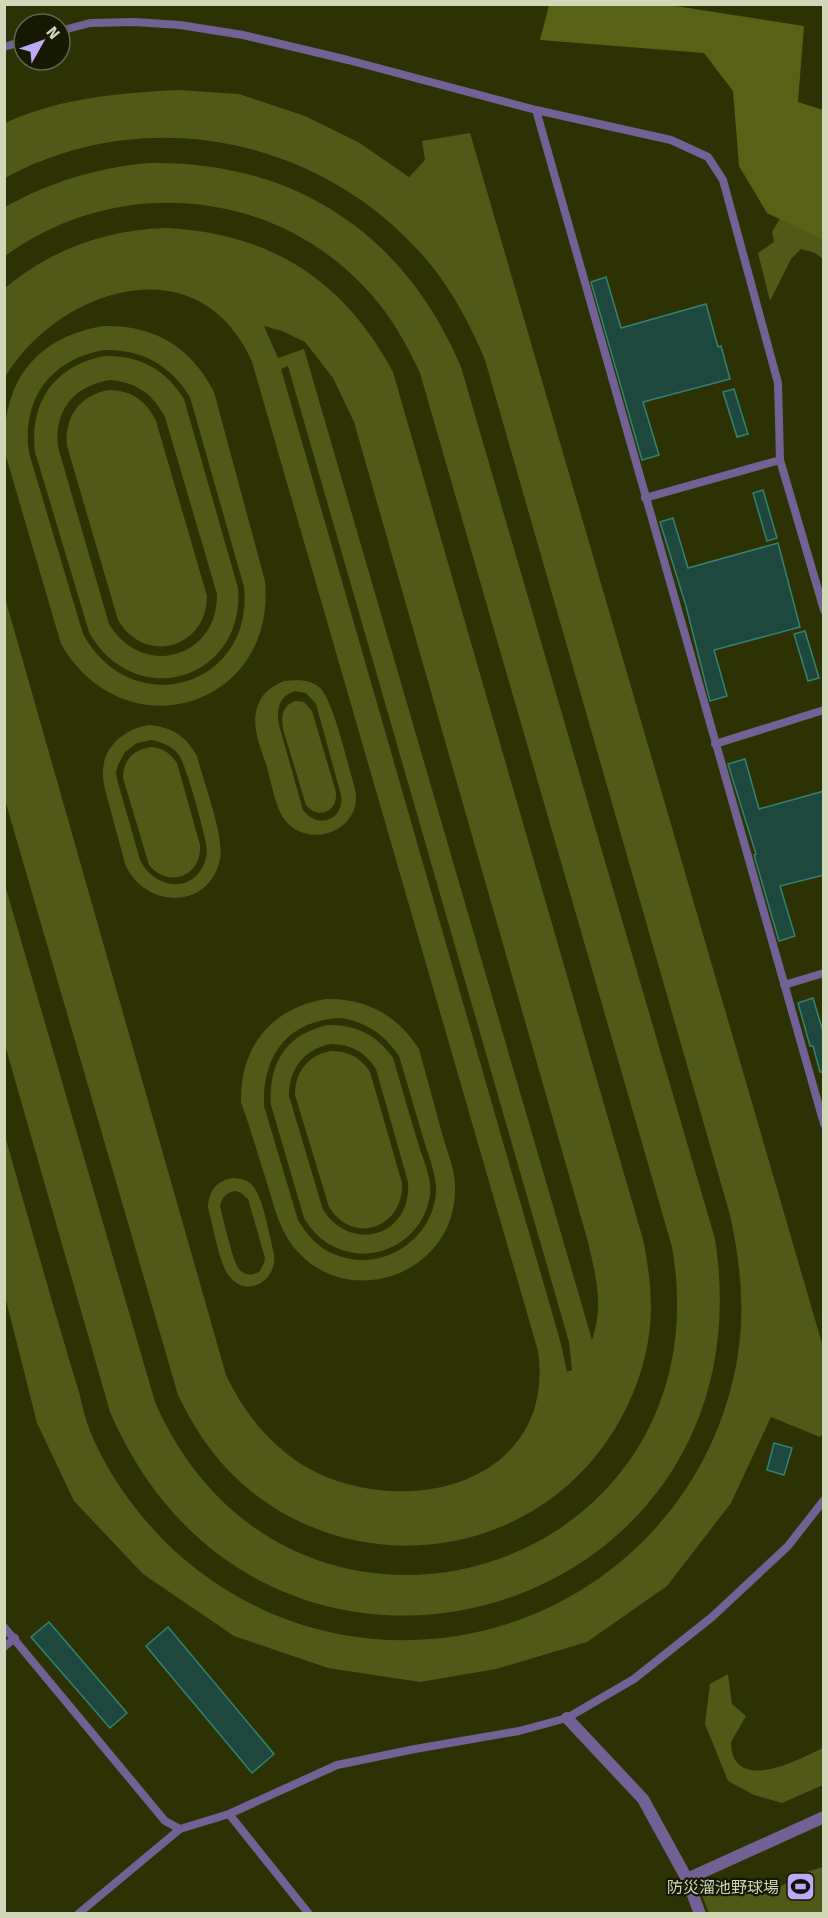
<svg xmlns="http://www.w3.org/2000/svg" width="828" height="1918" font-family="'Fira Sans','Noto Sans JP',sans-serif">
  <rect width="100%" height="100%" fill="#2c3203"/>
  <path fill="#505917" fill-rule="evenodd" d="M 178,90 L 239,94 L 305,116 L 358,142 L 409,177 L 425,160 L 422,141 L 470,133 L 823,1347 L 823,1433 L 820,1437 L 771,1417 L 731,1503 L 667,1586 L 587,1642 L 496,1669 L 420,1682 L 328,1668 L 234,1636 L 143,1574 L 74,1501 L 37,1423 L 5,1296 L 5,1136 C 22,1196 39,1256 56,1315 C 64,1341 71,1367 79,1392 C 82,1405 85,1418 90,1431 C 103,1463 123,1494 146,1521 C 196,1580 268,1622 344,1635 C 531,1668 709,1542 738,1354 C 745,1307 740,1261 730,1215 L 485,360 C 471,326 454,294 431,265 C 328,139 149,100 5,178 L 5,123 C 60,98 118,93 178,90 Z
    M 148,163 C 294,160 405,234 461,367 L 715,1239 C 775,1623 263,1768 110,1412 L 5,1045 L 5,885 L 155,1402 C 289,1708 729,1578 672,1247 L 420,373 C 406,343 391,316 369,292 C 275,187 117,174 5,256 L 5,207 C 50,182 96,168 148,163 Z
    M 786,209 L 823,219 L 823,259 L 815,253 L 801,249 L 791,259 L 770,301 L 758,253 L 774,242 L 772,232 Z
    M 166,228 C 270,233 344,280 393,372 L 644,1243 C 648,1265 651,1287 651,1310 C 650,1361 630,1412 599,1452 C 507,1570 331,1577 228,1470 C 207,1448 191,1422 178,1395 L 5,800 L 5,598 L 226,1375 C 243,1411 267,1442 301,1464 C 397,1523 557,1487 538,1351 L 252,362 C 200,243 60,287 5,377 L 5,288 C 52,249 105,230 166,228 ZM 264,326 L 282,331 L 305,342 L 333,378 L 354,422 L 588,1242 C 596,1277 604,1305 592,1340 L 304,349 L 278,358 ZM 288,366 L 569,1342 L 572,1370 L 567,1372 L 561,1344 L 281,369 Z
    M 104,326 C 155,325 191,347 214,392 L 265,581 C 277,707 125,754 61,644 L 5,453 C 1,384 34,337 104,326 ZM 104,350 C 142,349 170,365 190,397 L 244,587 C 254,687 132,723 83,634 L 29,453 C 21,399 51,359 104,350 Z
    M 105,356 C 140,355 166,370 184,399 L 238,588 C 245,681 134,713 89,632 L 35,452 C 29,402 55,365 105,356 ZM 110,380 C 136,382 153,394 165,417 L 217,594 C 218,659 142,679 109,624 L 58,447 C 54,411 73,386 110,380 Z
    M 110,390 C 133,391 146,401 156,421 L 207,596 C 207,648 145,666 118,620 L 67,446 C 64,416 81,394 110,390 Z
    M 284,681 C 297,680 310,679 320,688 C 333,699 349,769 355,789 C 358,804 354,816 342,826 C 322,841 291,837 280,812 C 274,798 271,782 267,767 C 261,748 250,725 258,705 C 262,693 272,686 284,681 ZM 295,691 L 306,693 L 316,704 L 341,795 C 345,820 318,830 303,810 L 279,725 C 276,709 279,696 295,691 Z
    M 296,701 L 304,702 L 312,711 L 336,792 C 338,812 318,820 306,805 L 283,729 C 281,716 282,705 296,701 Z
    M 149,725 C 172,727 186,736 197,756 C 203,780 225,838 220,859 C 210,910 145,910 125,864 C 121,848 116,831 112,815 C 109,802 103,788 103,774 C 102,747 124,729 149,725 ZM 151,740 C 162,742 172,746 179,755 C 186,765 204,830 206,844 C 207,849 207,854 206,858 C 197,894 155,891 140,860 L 117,779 L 116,772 L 118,765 L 125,752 L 137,743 Z
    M 151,747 C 163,748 170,753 177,763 L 200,845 C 202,876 169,889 149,865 L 123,778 C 123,760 134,749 151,747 Z
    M 326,999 C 366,998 397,1015 419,1049 C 427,1078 435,1107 443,1137 C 448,1154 456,1172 455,1190 C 455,1272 352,1312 297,1251 C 279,1231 274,1205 266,1180 C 258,1154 250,1128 241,1102 C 240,1047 271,1008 326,999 ZM 341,1018 C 366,1022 384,1034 399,1056 C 408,1085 416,1115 425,1144 C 430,1160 437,1177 436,1193 C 432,1242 379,1274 334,1254 C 318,1248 307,1235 298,1220 L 264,1106 C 262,1055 288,1020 341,1018 Z
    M 329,1025 C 357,1025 377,1035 393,1058 C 402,1088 410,1117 419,1146 C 424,1162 432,1179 430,1195 C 424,1239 377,1266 337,1248 C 322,1242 312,1231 304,1218 L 271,1105 C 268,1063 287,1033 329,1025 ZM 331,1044 C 351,1044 365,1052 376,1069 L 408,1182 C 412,1236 352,1254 323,1210 L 289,1096 C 289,1069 304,1049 331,1044 Z
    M 331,1051 C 349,1051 361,1058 370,1072 L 402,1183 C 404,1228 353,1246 329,1207 L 295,1095 C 295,1072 308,1055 331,1051 Z
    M 232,1178 C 240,1178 248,1180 253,1186 C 263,1197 270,1238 274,1254 C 278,1281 246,1299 229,1276 C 219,1263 213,1225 208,1208 C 208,1192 216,1181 232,1178 ZM 236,1191 L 241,1193 L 248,1199 L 265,1258 L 264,1263 L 260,1271 C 253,1276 245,1276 239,1269 C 233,1262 223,1218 220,1206 C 222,1197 227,1192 236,1191 Z
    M 728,1674 L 732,1704 L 746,1716 L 731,1742 C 731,1746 732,1752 733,1756 C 747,1789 803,1757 823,1748 L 823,1785 L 782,1803 L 754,1795 L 728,1781 L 705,1724 L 710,1684 Z
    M 823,1867 L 823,1913 L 709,1913 L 699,1888 L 767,1894 L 806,1872 Z"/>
  <path fill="#586217" d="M 549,5 L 669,5 L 804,26 L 798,102 L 823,110 L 823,240 L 767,213 L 739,166 L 733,91 L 704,53 L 540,40 Z"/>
  <path fill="#1e473e" stroke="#328372" stroke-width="1.5" d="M 606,277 L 621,328 L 706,304 L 718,347 L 721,346 L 730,379 L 643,402 L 659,455 L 642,460 L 591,282 Z
    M 734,389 L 748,434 L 737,437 L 723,392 Z
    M 763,490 L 777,538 L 767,541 L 753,493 Z
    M 673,518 L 688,568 L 778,543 L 800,627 L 714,650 L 727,696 L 710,701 L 686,606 L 660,522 Z
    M 805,631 L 819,678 L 808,681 L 794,634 Z
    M 745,759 L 759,809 L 824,791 L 824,875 L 780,886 L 795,936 L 779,941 L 754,855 L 756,854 L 728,764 Z
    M 813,998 L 824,1035 L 824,1072 L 820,1072 L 813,1046 L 810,1046 L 798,1003 Z
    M 774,1443 L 792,1448 L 784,1475 L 767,1470 Z
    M 49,1622 L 127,1713 L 110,1728 L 31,1637 Z
    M 168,1627 L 274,1754 L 252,1773 L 146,1646 Z"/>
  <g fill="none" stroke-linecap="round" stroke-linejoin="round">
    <path stroke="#716195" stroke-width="8" d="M 60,31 L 90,23 L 135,22 L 180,25 L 243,35 L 348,60 L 536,110 L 671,140 L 708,157 L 723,180 L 778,383 L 780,460 L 824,610
      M 4,47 L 24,41
      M 536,110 L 824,1124
      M 645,498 L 780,460
      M 715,744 L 824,710
      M 784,985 L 824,973
      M 4,1627 L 165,1821 L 180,1829
      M 4,1647 L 15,1638
      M 229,1814 L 309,1914
      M 78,1914 L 180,1829 L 229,1814 L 337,1765 L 415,1749 L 519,1731 L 567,1718 L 634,1679 L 712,1617 L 788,1546 L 824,1500"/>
    <path stroke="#716195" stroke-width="12" d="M 567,1718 L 643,1799 L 687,1879 L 700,1914
      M 687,1879 L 824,1817"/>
  </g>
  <defs>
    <symbol id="stadium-square" viewBox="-11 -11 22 22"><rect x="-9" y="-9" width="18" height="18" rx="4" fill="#bea9f4" stroke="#151902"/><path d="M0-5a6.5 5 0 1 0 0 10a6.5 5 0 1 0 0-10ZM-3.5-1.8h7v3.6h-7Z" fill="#111"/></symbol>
  </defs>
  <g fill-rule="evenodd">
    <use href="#stadium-square" x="784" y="1870" width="33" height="33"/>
  </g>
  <g text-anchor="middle" stroke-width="4.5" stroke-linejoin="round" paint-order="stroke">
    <g font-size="16" fill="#d0d6b8" stroke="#151902" text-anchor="end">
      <text x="779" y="1893">防災溜池野球場</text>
    </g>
  </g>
  <rect width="828" height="1918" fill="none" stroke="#d0d6b8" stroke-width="12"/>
  <g transform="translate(42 42) rotate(50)"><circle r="28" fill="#151902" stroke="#60654b" stroke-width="1.5"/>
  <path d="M0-4.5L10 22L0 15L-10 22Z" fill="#bea9f4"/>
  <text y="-9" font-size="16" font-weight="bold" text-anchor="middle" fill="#d0d6b8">N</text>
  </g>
</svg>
